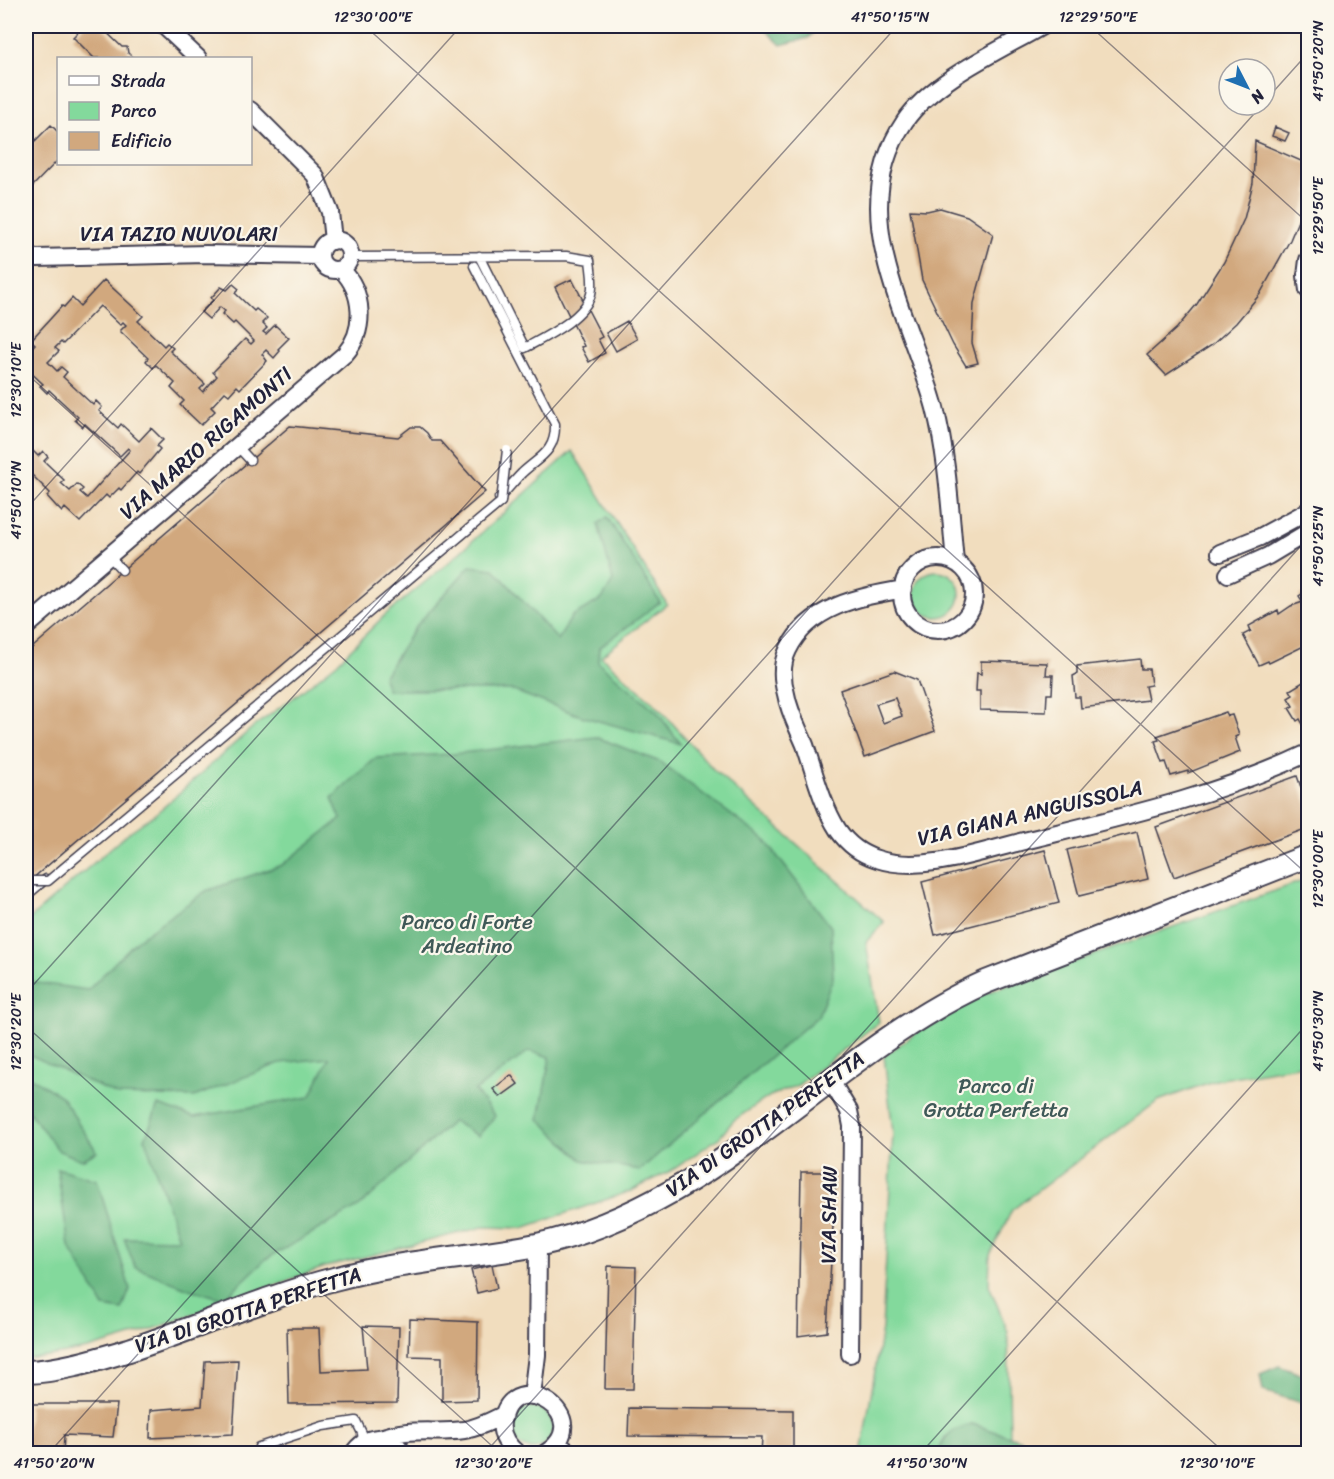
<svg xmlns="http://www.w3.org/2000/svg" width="1334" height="1479" font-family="Sriracha,sans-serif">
  <rect width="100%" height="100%" fill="#fbf7ec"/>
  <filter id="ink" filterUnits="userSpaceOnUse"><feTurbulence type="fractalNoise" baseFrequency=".0167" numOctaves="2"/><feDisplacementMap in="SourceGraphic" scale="12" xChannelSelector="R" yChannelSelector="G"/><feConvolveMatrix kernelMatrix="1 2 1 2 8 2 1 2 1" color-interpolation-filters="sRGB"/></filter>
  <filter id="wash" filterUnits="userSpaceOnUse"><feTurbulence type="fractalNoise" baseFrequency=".008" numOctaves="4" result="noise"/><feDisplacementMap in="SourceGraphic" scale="24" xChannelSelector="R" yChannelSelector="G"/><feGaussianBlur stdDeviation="1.35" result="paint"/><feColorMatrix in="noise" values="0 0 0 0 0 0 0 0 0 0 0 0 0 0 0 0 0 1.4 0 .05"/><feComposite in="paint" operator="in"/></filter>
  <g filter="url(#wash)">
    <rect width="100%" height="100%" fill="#f1ddbe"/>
    <path fill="#83d99c" stroke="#527e6c" stroke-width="1.5" d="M 572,451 L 667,604 L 601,656 L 657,706 L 714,770 L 884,922 L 866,942 L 879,1022 L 798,1085 L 770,1096 L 733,1121 L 720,1137 L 674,1169 L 631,1191 L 523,1228 L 483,1227 L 325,1267 L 145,1332 L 88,1349 L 48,1356 L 26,1358 L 26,922 L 128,833 L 158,812 L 253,727 L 297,695 L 337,663 L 385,615 L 448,563 Z
      M914 594a23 23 0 1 1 46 0a23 23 0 1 1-46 0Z
      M 1308,879 L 1308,1064 L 1216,1080 L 1158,1101 L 1012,1210 L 990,1255 L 989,1285 L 1008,1332 L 1010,1437 L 972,1424 L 945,1437 L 937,1453 L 861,1454 L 882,1329 L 893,1133 L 884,1056 L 958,1003 Z
      M511 1428a21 21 0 1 1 42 0a21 21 0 1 1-42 0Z"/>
    <path fill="#6ab984" stroke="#466e60" stroke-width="1.5" d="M 761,26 L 819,26 L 808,38 L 781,45 Z
      M 607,517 L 660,602 L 599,648 L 598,662 L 656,711 L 681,744 L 581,716 L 511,690 L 387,690 L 383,677 L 416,626 L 470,566 L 494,569 L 558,640 L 572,616 L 602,599 L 613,581 L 598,524 Z
      M 596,737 L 660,762 L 765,840 L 831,927 L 833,978 L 818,1016 L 640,1170 L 582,1160 L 539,1119 L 550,1057 L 529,1051 L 475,1091 L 495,1116 L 478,1136 L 453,1121 L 360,1206 L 266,1259 L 224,1299 L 189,1289 L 135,1267 L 124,1238 L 179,1239 L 145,1139 L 158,1105 L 194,1117 L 310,1097 L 329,1058 L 280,1063 L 194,1097 L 117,1095 L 28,1054 L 26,1049 L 26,996 L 31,982 L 88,990 L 138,939 L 206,891 L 282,865 L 341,819 L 332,798 L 376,758 L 453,754 Z
      M 26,1074 L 62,1097 L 97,1152 L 82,1160 L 59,1151 L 26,1108 Z
      M 57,1168 L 97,1180 L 130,1289 L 122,1310 L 104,1307 L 69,1246 Z
      M 1279,1366 L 1308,1377 L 1308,1405 L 1263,1391 L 1260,1374 Z
      M 972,1424 L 1061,1453 L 937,1453 C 946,1434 951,1429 972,1424 Z"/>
    <g id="blocks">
      <path fill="#d1a87e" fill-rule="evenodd" d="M 84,26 L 100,26 L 122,47 L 127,47 L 128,53 L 133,58 L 94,58 L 73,37 Z
        M 51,125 L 58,132 L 58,160 L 26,193 L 26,138 L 32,144 Z
        M 1275,127 L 1289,133 L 1285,141 L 1272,136 Z
        M 1255,141 L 1308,164 L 1308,197 L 1290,240 L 1260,294 L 1236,323 L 1212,345 L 1166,375 L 1147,355 L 1177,328 L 1197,304 L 1224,262 L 1244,219 L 1253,183 Z
        M 940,208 L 967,216 L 993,234 L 974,303 L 972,343 L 978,363 L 966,366 L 953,345 L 922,280 L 910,210 L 927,211 Z
        M 572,279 L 602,337 L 598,339 L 605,353 L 589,362 L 581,347 L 584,346 L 555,287 Z
        M 104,280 L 143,316 L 138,321 L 164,346 L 167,343 L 173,348 L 170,351 L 205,384 L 200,389 L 203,392 L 217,376 L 213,372 L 245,339 L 251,344 L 254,341 L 235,322 L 233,324 L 222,314 L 225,311 L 220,307 L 209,319 L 201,312 L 213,300 L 211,298 L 221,287 L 227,290 L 233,284 L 239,289 L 235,293 L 254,311 L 256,309 L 267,318 L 262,323 L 267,328 L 263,332 L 266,334 L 275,325 L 289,338 L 278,349 L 280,351 L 274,358 L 266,350 L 262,354 L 267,361 L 240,389 L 237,386 L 229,395 L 225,392 L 211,407 L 215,411 L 201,425 L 180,405 L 184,401 L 171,388 L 175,383 L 156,365 L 153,368 L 146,361 L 148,358 L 120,331 L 126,325 L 123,322 L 120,325 L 100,306 L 99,307 L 63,344 L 61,342 L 55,348 L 59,351 L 48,362 L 57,371 L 61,367 L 67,372 L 63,377 L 93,405 L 96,401 L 102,407 L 99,411 L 118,428 L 121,424 L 139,441 L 151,428 L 163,440 L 157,446 L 160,449 L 139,474 L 137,472 L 121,490 L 119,488 L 109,498 L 106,495 L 80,522 L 65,508 L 62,512 L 56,506 L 47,496 L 50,493 L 31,474 L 28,477 L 26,475 L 26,444 L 38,456 L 43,451 L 48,457 L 44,461 L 64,480 L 61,483 L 70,491 L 77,484 L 83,489 L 80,492 L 87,498 L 130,450 L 128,448 L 120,456 L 85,424 L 83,427 L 75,420 L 78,417 L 49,390 L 47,393 L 40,386 L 43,384 L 26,368 L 26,354 L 35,344 L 31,340 L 62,306 L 64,307 L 72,298 L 80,306 Z
        M 627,321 L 637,339 L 616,351 L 606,333 Z
        M 290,426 L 398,437 L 411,427 L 420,427 L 427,433 L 432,441 L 440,441 L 485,492 L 26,884 L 26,653 Z
        M 1308,590 L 1308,644 L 1269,663 L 1268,661 L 1259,665 L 1243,635 L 1251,631 L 1249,626 L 1278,610 L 1279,614 L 1291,606 L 1303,602 L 1299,596 Z
        M 1140,659 L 1141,669 L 1149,669 L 1151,685 L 1145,686 L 1148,700 L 1081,708 L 1080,697 L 1075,697 L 1073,676 L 1077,674 L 1077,666 Z
        M 981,661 L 1047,663 L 1046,675 L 1053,675 L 1052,694 L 1047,694 L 1046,712 L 980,710 L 980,691 L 976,691 L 977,673 L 981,674 Z
        M 894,671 L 917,680 L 935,731 L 865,757 L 840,690 ZM 895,698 L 902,716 L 883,723 L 876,704 Z
        M 1308,679 L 1308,724 L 1304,726 L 1300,719 L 1297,721 L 1289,708 L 1293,706 L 1288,698 L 1293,695 L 1290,690 Z
        M 1226,712 L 1228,716 L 1232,715 L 1239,735 L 1235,737 L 1240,752 L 1188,773 L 1188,771 L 1171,776 L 1166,762 L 1163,763 L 1155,741 L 1159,740 L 1157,736 Z
        M 1297,776 L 1308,807 L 1308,828 L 1174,877 L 1156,827 Z
        M 1137,832 L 1148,879 L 1079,896 L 1067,850 Z
        M 1045,850 L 1059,903 L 935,935 L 922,882 Z
        M 511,1075 L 518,1084 L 500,1097 L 493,1089 Z
        M 801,1172 L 836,1172 L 827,1332 L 798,1336 Z
        M 492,1265 L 497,1288 L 477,1293 L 471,1270 Z
        M 608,1266 L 636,1267 L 633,1389 L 605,1389 Z
        M 410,1319 L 478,1322 L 477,1400 L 442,1401 L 442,1357 L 409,1356 Z
        M 363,1326 L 399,1327 L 397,1403 L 289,1404 L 287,1328 L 319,1328 L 321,1371 L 367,1369 Z
        M 238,1360 L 233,1434 L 150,1438 L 151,1410 L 202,1406 L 205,1361 Z
        M 29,1404 L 117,1404 L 113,1437 L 64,1435 L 63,1454 L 26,1454 Z
        M 629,1408 L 793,1410 L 793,1454 L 761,1454 L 762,1437 L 628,1436 Z"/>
    </g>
  </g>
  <g filter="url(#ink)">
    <use href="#blocks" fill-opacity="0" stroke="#413e4f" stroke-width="1.5"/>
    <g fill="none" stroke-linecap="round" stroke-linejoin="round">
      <defs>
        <path id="lane" d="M 350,257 L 566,256 L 590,260 C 591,271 594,283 591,294 C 585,318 545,337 525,348 L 479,256
          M 474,266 L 555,424 C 556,452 539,457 522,473 C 514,481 507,490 499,498
          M 237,446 L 250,460
          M 109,556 L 122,570
          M 26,896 L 46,879
          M 260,1454 L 259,1447 L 323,1426 L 356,1421 L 362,1433 L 363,1442"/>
        <path id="street" d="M 164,26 L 198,58
          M 250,110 L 315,175 L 330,212 L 333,241
          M320 255a15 15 0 1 1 30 0a15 15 0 1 1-30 0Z
          M 26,256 L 37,258 L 206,254 L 320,256
          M 1308,260 L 1306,276 L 1308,290
          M 1220,553 L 1260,537 L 1308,511
          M902 594a36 36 0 1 1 72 0a36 36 0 1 1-72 0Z
          M 955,562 C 950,510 948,459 935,408 C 910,315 842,214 905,121 C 933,80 999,51 1042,26
          M 1228,574 L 1268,556 L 1308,532
          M 903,589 C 859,597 809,606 788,650 C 781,664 782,680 786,694 C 789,712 798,728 805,745 C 814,772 823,807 838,830 C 847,843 861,854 877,859 C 922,874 982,851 1028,840 C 1122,817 1220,795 1308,753
          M 26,627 L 345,354 C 366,330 364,292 341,269
          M 831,1081 L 849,1111 L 852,1126 L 850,1354
          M 532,1396 L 537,1355 L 538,1245
          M 381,1438 C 406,1427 437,1434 464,1430 C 478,1428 491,1421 503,1415
          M 556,1444 L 573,1454
          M 353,1454 C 365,1434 392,1431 403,1454
          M 518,1454 C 508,1446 500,1435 502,1422 C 511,1362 602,1418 544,1454"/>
        <path id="secondary" d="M 26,1372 C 61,1371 95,1360 129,1350 C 197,1328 264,1297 334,1279 C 400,1261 469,1258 537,1245 C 584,1235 632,1214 674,1190 C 783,1128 871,1034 986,982 L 1308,856"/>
      </defs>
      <use href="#lane" stroke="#413e4f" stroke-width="11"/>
      <use href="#street" stroke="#413e4f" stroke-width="20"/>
      <use href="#secondary" stroke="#413e4f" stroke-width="26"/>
      <use href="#lane" stroke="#fff" stroke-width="8"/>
      <use href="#street" stroke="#fff" stroke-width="16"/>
      <use href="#secondary" stroke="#fff" stroke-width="22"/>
      <defs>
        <path id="lane-bridge" d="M 28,881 L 48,881 L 501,502 L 507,450"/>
      </defs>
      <use href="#lane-bridge" stroke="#413e4f" stroke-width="11" stroke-linecap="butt"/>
      <use href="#lane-bridge" stroke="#fff" stroke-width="8"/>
    </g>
  </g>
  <path fill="none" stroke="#22223b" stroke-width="1.5" stroke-opacity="0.45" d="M 365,26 L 1308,875M 1090,26 L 1308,223M 1265,101 L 1308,53M 26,373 L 1226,1454M 26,509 L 461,26M 26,993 L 897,26M 26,1026 L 501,1454M 48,1454 L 1262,105M 484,1454 L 1308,538M 920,1454 L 1308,1023"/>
  <g text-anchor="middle" stroke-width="4.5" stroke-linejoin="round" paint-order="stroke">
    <g font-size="21" fill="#22223b" stroke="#fbf7ec">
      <text x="179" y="241">VIA TAZIO NUVOLARI</text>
      <text transform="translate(206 443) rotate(-41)" y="7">VIA MARIO RIGAMONTI</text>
      <text transform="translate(1030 813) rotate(-13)" y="7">VIA GIANA ANGUISSOLA</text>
      <text transform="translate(765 1124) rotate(-35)" y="7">VIA DI GROTTA PERFETTA</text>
      <text transform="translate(829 1215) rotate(-89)" y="7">VIA SHAW</text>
      <text transform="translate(248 1310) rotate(-18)" y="7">VIA DI GROTTA PERFETTA</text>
    </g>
    <g font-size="21" fill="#3f5958" stroke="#fbf7ec">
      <text x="467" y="929">Parco di Forte<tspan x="467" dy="24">Ardeatino</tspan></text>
      <text x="996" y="1093">Parco di<tspan x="996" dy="24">Grotta Perfetta</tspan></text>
    </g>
  </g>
  <rect width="1334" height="1479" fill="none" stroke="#fbf7ec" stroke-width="66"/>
  <rect x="57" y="57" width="195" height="108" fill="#fbf7ec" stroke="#a4a2a5" stroke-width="1.5"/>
  <rect x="69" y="76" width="30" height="9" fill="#ffffff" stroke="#a4a2a5" stroke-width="1.5"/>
  <text x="111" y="87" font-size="18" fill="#22223b">Strada</text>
  <rect x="69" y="102" width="30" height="18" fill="#83d99c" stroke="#a4a2a5" stroke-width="1.5"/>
  <text x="111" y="117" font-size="18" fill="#22223b">Parco</text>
  <rect x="69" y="132" width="30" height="18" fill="#d1a87e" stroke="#a4a2a5" stroke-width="1.5"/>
  <text x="111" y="147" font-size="18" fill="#22223b">Edificio</text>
  <g transform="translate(1247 87) rotate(132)"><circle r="28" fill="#fbf7ec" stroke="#a4a2a5" stroke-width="1.5"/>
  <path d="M0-4.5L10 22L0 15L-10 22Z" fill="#1f6fb2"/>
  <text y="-9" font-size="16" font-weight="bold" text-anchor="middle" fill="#22223b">N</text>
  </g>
  <rect x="33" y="33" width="1268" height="1413" fill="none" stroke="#22223b" stroke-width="2"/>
  <g font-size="15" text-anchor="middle" fill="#22223b">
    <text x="373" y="22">12°30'00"E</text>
    <text x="890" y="22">41°50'15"N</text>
    <text x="1098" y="22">12°29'50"E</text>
    <text transform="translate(1318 61) rotate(-90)" y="5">41°50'20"N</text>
    <text transform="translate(1318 216) rotate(-90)" y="5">12°29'50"E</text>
    <text transform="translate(16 380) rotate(-90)" y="5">12°30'10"E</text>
    <text transform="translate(16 500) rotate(-90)" y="5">41°50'10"N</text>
    <text transform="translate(1318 546) rotate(-90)" y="5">41°50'25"N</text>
    <text transform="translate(1318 869) rotate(-90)" y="5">12°30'00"E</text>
    <text transform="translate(1318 1031) rotate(-90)" y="5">41°50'30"N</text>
    <text transform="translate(16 1032) rotate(-90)" y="5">12°30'20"E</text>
    <text x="54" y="1468">41°50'20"N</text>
    <text x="493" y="1468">12°30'20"E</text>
    <text x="927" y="1468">41°50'30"N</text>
    <text x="1217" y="1468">12°30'10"E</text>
  </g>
</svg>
